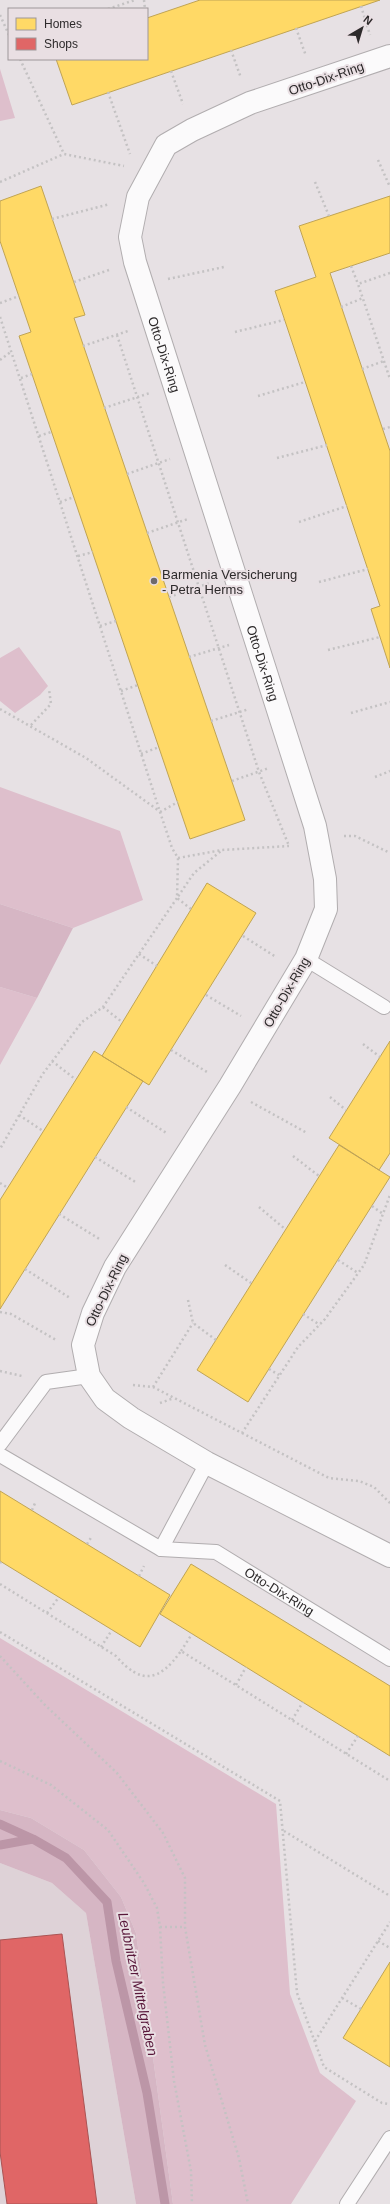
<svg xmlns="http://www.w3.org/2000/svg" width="390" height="2204" font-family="Arial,sans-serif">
  <rect width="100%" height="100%" fill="#e7e1e4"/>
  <path fill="#ded2d7" d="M 0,1863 L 52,1883 L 86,1913 L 136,2204 L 0,2204 Z"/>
  <path fill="#debfcc" d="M 0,69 L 15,118 L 0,121 Z
    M 19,647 L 48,686 L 40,695 L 15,713 L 0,701 L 0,658 Z
    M 0,787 L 120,831 L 143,900 L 73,928 L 0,904 Z
    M 0,987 L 37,998 L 0,1065 Z
    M 0,1638 L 276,1804 L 290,1994 L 320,2073 L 356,2101 L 291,2204 L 173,2204 L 136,1933 L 121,1897 L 84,1850 L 31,1818 L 0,1810 Z"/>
  <path fill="#d6b6c4" d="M 0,904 L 73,928 L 37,998 L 0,987 Z
    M 0,1810 L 31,1818 L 84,1850 L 121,1897 L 136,1933 L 173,2204 L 136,2204 L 86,1913 L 52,1883 L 0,1863 Z"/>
  <path fill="#ffd966" stroke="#c0a454" d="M 200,0 L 380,0 L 72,105 L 56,59 L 147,59 L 147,18 Z
    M 41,186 L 85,315 L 74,318 L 245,820 L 190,839 L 19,336 L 31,332 L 0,241 L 0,201 Z
    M 390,196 L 390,253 L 330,273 L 390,451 L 390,668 L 371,609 L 380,606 L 275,291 L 316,277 L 299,226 Z
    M 207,883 L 256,913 L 149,1085 L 102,1056 Z
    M 390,1041 L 390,1153 L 379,1170 L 329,1138 Z
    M 94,1051 L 143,1081 L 0,1309 L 0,1200 Z
    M 339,1145 L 390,1177 L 248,1402 L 197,1370 Z
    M 0,1491 L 170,1595 L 140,1647 L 0,1561 Z
    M 191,1564 L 390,1686 L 390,1756 L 160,1614 Z
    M 390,1962 L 390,2067 L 343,2038 Z"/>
  <path fill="#e06666" stroke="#aa5454" d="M 62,1934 L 97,2204 L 7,2204 L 0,2152 L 0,1940 Z"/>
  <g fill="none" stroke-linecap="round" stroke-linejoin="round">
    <path stroke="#bc96a7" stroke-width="9" d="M 0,1824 L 33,1839 L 66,1858 L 107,1902 L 116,1961 L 147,2093 L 165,2204
      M 0,1845 L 33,1839"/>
    <defs>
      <g id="service">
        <path d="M 306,959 L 384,1007"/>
        <path d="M 0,1444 L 46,1382 L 89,1376"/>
        <path id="s1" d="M 0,1455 L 161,1549 L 216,1552 L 390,1659"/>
        <path d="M 161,1549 L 207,1463"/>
        <path d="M 347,2204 L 390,2138"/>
      </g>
      <g id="minor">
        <path id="s2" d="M 390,56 L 250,103 L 192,130 L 166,145 L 138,197 L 130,237 L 135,262 L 315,826 L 325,879 L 326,909 L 306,959 L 230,1086 L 115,1267 L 93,1313 L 83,1345 L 89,1376 L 105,1399 L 131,1418 L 207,1463 L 390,1556"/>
      </g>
    </defs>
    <use href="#service" stroke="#b1adaf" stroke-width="16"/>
    <use href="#minor" stroke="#b1adaf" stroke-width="24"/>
    <path stroke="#c4c2c3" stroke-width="2.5" stroke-dasharray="2 3" stroke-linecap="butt" d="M 144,0 L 145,9
      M 361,6 L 370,35
      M 108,9 L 135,0
      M 0,15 L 9,35
      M 296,28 L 306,56
      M 231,50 L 241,78
      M 20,59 L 64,154 L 124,166
      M 171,71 L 183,104
      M 108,92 L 130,154
      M 378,160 L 390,187
      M 0,182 L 64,154
      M 315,182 L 329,216
      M 52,219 L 110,204
      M 351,266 L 358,284
      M 390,273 L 358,284 L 390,379
      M 168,279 L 224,267
      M 74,282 L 109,270
      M 0,303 L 19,296
      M 341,307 L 363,298
      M 0,317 L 160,812 L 172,848 L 178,858 L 177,898 L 103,1007 L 82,1022 L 42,1075 L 0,1149
      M 235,332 L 284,320
      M 117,335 L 259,772 L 289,846
      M 83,346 L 128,331
      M 0,360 L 12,351
      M 362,369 L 384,361
      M 21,378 L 32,374
      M 258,396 L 305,382
      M 104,408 L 150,393
      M 383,429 L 390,427
      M 39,436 L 51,432
      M 277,458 L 327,445
      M 127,474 L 170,459
      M 60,502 L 74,497
      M 299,522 L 347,506
      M 147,533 L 188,519
      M 78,556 L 93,552
      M 319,582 L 368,569
      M 169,597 L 210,583
      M 100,626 L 116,621
      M 328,650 L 380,637
      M 189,657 L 229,645
      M 121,691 L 138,685
      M 0,709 L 86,758 L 159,811
      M 351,713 L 390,702
      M 211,721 L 249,709
      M 31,725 L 51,704 L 49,689
      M 141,754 L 159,747
      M 375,777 L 390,771
      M 232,781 L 269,768
      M 160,812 L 178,802
      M 344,836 L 355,836 L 390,853
      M 178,858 L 222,850 L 289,846
      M 191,909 L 177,898 L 194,873 L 221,851
      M 243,936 L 276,957
      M 139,954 L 157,966
      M 206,995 L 241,1016
      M 103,1007 L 122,1022
      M 363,1044 L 380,1057
      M 171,1050 L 207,1072
      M 52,1061 L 75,1079
      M 330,1097 L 346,1110
      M 251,1102 L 307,1133
      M 126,1107 L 168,1134
      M 19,1115 L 43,1131
      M 293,1156 L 319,1176
      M 95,1157 L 137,1183
      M 0,1183 L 8,1188
      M 372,1206 L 383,1214
      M 259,1207 L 285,1229
      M 59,1214 L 101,1240
      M 338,1260 L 358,1273
      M 225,1265 L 251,1283
      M 25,1269 L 70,1298
      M 188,1300 L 193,1323 L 216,1340
      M 0,1312 L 11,1314 L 56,1340
      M 303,1314 L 320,1325
      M 269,1369 L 279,1375
      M 0,1371 L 22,1376
      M 133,1385 L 153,1387 L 242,1433 L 298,1347 L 325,1319 L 364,1265 L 390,1195
      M 153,1387 L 193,1323
      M 160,1403 L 174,1398
      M 242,1433 L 329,1478 L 359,1481 L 374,1487 L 390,1503
      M 32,1510 L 36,1501
      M 87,1544 L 92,1536
      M 0,1563 L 1,1562
      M 139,1576 L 144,1566
      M 0,1584 L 116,1656 C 141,1685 159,1682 181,1651 L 390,1781
      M 47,1613 L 59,1597
      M 0,1632 L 280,1801 L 297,1993 L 324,2067 L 382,2103 L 390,2104
      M 101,1647 L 112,1630
      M 181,1651 L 192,1634
      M 0,1656 L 45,1705 L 117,1773 L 163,1833 L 185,1878 L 185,1927 L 205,2045 L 239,2158 L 248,2204
      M 236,1685 L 246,1667
      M 292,1720 L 303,1702
      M 346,1754 L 358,1736
      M 0,1761 L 51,1785 L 108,1830 L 144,1883 L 157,1908 L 160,1927 L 163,1983 L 174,2081 L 191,2171 L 192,2204
      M 284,1831 L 390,1896
      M 160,1927 L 185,1927
      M 378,1941 L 390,1948
      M 342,1998 L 361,2009
      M 315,2041 L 390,1922"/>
    <use href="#service" stroke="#fbfafb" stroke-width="14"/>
    <use href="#minor" stroke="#fbfafb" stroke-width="22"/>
  </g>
  <circle fill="#6e6a6c" stroke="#e9dfe3" stroke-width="1.5" cx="154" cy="581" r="4"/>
  <g text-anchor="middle" stroke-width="4" stroke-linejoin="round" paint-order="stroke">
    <g font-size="13" fill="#2d2a2b" stroke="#e9dfe3">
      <text transform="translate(326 78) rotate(-19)" y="5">Otto-Dix-Ring</text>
      <text dy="5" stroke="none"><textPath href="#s2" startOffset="464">Otto-Dix-Ring</textPath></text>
      <text dy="5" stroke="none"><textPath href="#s2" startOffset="788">Otto-Dix-Ring</textPath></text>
      <text transform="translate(286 992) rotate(-60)" y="5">Otto-Dix-Ring</text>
      <text transform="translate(106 1290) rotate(-64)" y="5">Otto-Dix-Ring</text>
      <text dy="5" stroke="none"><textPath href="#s1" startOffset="316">Otto-Dix-Ring</textPath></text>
    </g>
    <g font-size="13" fill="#2d2a2b" stroke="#e9dfe3" text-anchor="start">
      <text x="162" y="579">Barmenia Versicherung<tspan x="162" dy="15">- Petra Herms</tspan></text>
    </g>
    <g font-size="14" font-style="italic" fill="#59183b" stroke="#e9dfe3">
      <text transform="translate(138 1984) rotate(78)" y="5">Leubnitzer Mittelgraben</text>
    </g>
  </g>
  <rect x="8" y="8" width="140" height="52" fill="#e9dfe3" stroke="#9e9799"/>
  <rect x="16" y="18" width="20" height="12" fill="#ffd966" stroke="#9e9799"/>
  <text x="44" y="28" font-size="12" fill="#2d2a2b">Homes</text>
  <rect x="16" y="38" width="20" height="12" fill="#e06666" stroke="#9e9799"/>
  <text x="44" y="48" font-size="12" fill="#2d2a2b">Shops</text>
  <g transform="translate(362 28) rotate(38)" stroke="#e9dfe3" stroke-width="3" paint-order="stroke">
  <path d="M0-3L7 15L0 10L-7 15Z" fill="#2d2a2b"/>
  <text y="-6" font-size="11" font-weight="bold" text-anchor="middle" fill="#2d2a2b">N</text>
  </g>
</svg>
